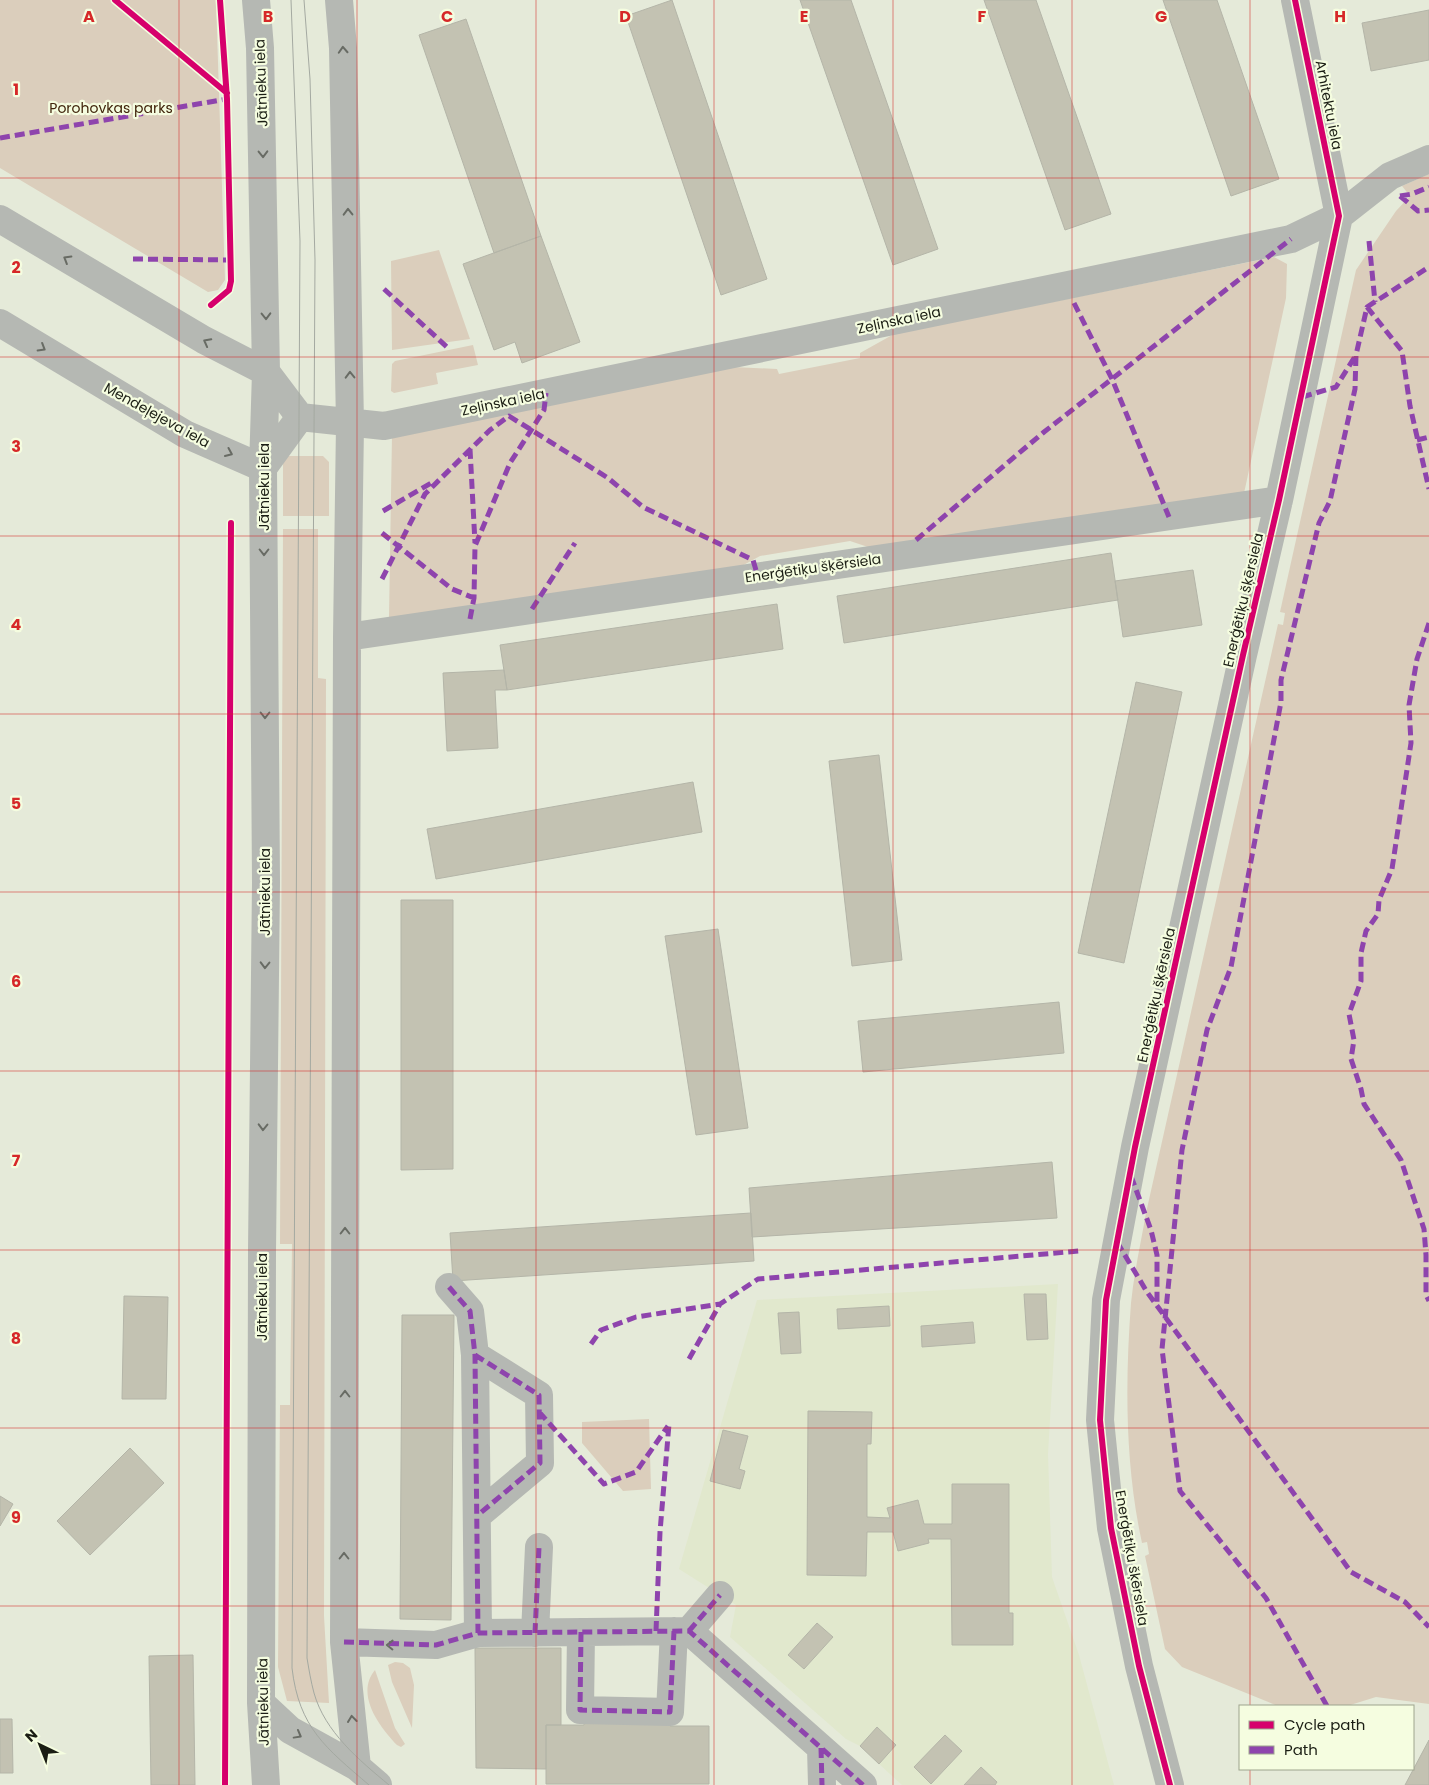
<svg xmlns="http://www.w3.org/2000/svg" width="1429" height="1785" font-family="Poppins,sans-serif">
  <rect width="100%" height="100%" fill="#e5ead9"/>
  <path fill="#e1e8cd" d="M 1058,1284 L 1048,1454 L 1052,1577 L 1079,1655 L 1114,1785 L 902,1785 L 879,1764 L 896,1745 L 877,1728 L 860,1746 L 846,1739 L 730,1637 L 736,1605 L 679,1569 L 757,1300 Z"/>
  <path fill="#dbcebc" d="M 0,0 L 216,0 L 225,280 L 218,290 L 208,292 L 0,168 Z
    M 1429,174 L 1429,1704 L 1376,1697 L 1347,1706 L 1278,1706 L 1182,1667 L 1165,1649 L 1145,1556 L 1149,1554 L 1147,1542 L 1142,1543 C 1125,1465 1125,1383 1131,1303 C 1134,1273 1141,1242 1146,1213 L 1278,624 L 1283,625 L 1285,613 L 1280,612 L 1356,270 L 1396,211 L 1410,196 L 1402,186 Z
    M 439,250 L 470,339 L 392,350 L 391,261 Z
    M 1274,257 L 1287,264 L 1286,298 L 1243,498 L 880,551 L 850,541 L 760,556 L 738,568 L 400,621 L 389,617 L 392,435 L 733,367 L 777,369 L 779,374 L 860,358 L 860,353 L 894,334 Z
    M 473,345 L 478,365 L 436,373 L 438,384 L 394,393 L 391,391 L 392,364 L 395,361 Z
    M 287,456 L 323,456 L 329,462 L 329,516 L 283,516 L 283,461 Z
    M 283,529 L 318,529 L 318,678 L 326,679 L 324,1616 L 329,1703 L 287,1701 L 278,1667 L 280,1405 L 290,1405 L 292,1244 L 280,1244 Z
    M 649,1419 L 651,1489 L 623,1491 L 582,1443 L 582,1422 Z
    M 395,1662 L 403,1663 L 410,1668 L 414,1685 L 412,1728 L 392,1682 L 388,1665 Z
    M 375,1670 L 395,1728 L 405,1744 L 401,1747 L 397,1745 C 379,1726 355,1694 375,1670 Z"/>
  <path fill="#c3c2b2" stroke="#b4b5a8" d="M 672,0 L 767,279 L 721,295 L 626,16 Z
    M 800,0 L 851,0 L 938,249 L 893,265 Z
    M 984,0 L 1036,0 L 1111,214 L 1065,230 Z
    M 1163,0 L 1217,0 L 1279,179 L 1231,196 Z
    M 1429,10 L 1429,60 L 1371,71 L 1362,23 Z
    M 466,19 L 541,236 L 494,253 L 419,35 Z
    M 541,236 L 580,342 L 522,363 L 515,342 L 494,350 L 463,264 Z
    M 1111,553 L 1118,600 L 844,643 L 837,596 Z
    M 1193,570 L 1202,625 L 1123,637 L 1115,581 Z
    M 777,604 L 783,649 L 507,690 L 500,645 Z
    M 504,670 L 507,690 L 495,690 L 498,748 L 447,751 L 443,673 Z
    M 1136,682 L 1182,692 L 1124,963 L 1078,953 Z
    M 879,755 L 902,960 L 852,966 L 829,761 Z
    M 693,782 L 702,832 L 436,879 L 427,829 Z
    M 401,900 L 453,900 L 453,1169 L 401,1170 Z
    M 718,929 L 748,1128 L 696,1135 L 665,936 Z
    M 1059,1002 L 1064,1053 L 863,1072 L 858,1021 Z
    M 1052,1162 L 1057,1218 L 752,1237 L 749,1188 Z
    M 751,1213 L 754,1261 L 453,1281 L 450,1233 Z
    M 1024,1294 L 1046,1294 L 1048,1339 L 1027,1340 Z
    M 124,1296 L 168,1297 L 166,1399 L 122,1399 Z
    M 889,1306 L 890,1326 L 838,1329 L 837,1309 Z
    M 799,1312 L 801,1353 L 781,1354 L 778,1313 Z
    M 402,1315 L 454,1315 L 451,1620 L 400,1619 Z
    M 973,1322 L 975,1343 L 922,1347 L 921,1326 Z
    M 808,1411 L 872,1412 L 871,1444 L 867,1444 L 867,1517 L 890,1518 L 887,1508 L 918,1500 L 924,1524 L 952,1524 L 952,1484 L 1009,1484 L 1009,1613 L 1013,1613 L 1013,1645 L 952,1645 L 951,1539 L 928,1539 L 929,1543 L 898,1551 L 893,1532 L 867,1532 L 866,1576 L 807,1575 Z
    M 723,1430 L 748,1436 L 739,1469 L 745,1471 L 740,1489 L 710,1481 Z
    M 130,1448 L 164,1483 L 90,1555 L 57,1521 Z
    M 0,1496 L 13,1504 L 0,1526 Z
    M 817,1623 L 833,1637 L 804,1669 L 788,1655 Z
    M 475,1648 L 561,1648 L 561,1725 L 546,1725 L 546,1769 L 476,1768 Z
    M 193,1655 L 195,1785 L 151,1785 L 149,1656 Z
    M 584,1716 L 670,1716 L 670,1726 L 709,1726 L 709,1784 L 546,1784 L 546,1725 L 584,1725 Z
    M 0,1719 L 12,1719 L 13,1773 L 0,1773 Z
    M 877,1727 L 896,1745 L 879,1764 L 860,1746 Z
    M 945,1735 L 962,1751 L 931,1784 L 914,1767 Z
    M 1429,1740 L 1429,1785 L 1405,1785 Z
    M 981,1767 L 997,1782 L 995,1785 L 964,1785 Z"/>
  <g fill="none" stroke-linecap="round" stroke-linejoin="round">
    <path stroke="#b5b8b3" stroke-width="28" d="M 256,0 L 260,48 L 266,372 L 263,468 L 266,882 L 262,1252 L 261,1703 L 266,1785
      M 339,0 L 343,48 L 350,424 L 347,637 L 344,1642 L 357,1767
      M 0,219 L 204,340 L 266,372 L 300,417 L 384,426 L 1291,239 L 1339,216 L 1390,176 L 1429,159
      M 0,323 L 185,434 L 263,468
      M 263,468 L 300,417
      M 347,637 L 1279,500
      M 449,1287 L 470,1311 L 475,1355 L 478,1633
      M 475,1355 L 539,1395 L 540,1463 L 478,1515
      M 689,1631 L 720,1595
      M 581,1632 L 580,1710 L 670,1712 L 674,1631
      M 535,1633 L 539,1547
      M 344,1642 L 436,1645 L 478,1633 L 689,1631 L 863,1785
      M 261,1703 L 290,1730 L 357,1767 L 378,1785
      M 821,1748 L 822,1785
      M 1170,1785 L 1139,1666 L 1111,1528 L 1100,1420 L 1106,1300 L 1135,1147 L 1243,655 L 1279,500 L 1339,216 L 1295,0"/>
    <path stroke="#a4a9a1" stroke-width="1" d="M 291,0 L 300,241 L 292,1668 C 299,1728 326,1748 369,1785
      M 304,0 L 310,79 L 315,260 L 307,1658 C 309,1670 311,1682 314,1693 C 325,1732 359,1760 389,1785"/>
    <path stroke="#8e44ad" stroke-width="5" stroke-dasharray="10 5" stroke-linecap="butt" d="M 0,138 L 227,99
      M 1400,196 L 1418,211 L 1429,210
      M 1400,196 L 1412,194 L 1429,187
      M 1369,241 L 1375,302
      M 133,259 L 231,260
      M 384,289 L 448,348
      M 1074,303 L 1112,379 L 1169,517
      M 1367,307 L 1402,351 L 1410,406 L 1429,489
      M 1302,397 L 1336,387 L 1356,355
      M 1417,440 L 1429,437
      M 470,449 L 475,543
      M 383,511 L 433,482
      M 382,533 L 452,589 L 474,598
      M 916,540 L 1044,432 L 1291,239
      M 382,579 L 425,494 L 490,430 L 509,416 L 608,478 L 643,507 L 753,560 L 758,577
      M 532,609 L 575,543
      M 470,619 L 474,598 L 475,546 L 510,463 L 544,410 L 546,393
      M 1429,623 L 1417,659 L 1409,705 L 1411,743 L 1392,869 L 1379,900 L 1378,914 L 1366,931 L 1361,953 L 1361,981 L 1349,1014 L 1354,1040 L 1351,1059 L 1361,1089 L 1364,1104 L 1401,1160 L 1424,1229 L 1426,1255 L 1426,1295 L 1429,1301
      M 1131,1176 L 1151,1230 L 1157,1255 L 1157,1305
      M 1117,1242 L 1147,1292 L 1351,1572 L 1405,1602 L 1429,1627
      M 449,1287 L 470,1311 L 475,1355 L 478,1633
      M 591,1344 L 601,1330 L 636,1317 L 720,1304
      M 475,1355 L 539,1395 L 540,1463 L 478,1515
      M 689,1359 L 720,1304 L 758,1279 L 1079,1251
      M 539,1412 L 604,1484 L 636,1472 L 668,1426
      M 656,1631 L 660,1532 L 669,1424
      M 689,1631 L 720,1595
      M 581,1632 L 580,1710 L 670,1712 L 674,1631
      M 535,1633 L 539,1547
      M 344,1642 L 436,1645 L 478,1633 L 689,1631 L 863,1785
      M 1327,1706 L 1266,1598 L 1180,1491 L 1162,1349 L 1182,1150 L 1207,1030 L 1231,967 L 1281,702 L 1281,680 L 1319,523 L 1330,501 L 1355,389 L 1356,355 L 1367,307 L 1429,267
      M 821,1748 L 822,1785"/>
    <defs>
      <path id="cycleway" d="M 115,0 L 227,93
        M 211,305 L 229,290 L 231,281 L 227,99 L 220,0
        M 225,1785 L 231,523
        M 1170,1785 L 1139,1666 L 1111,1528 L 1100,1420 L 1106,1300 L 1135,1147 L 1243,655 L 1279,500 L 1339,216 L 1295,0"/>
    </defs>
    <use href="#cycleway" stroke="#f5fde0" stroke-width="9"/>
    <use href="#cycleway" stroke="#d6006c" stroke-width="6"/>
  </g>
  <defs><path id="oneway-chevron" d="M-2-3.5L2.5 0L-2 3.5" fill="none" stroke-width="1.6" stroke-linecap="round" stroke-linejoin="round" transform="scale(1.25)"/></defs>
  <g stroke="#686b64">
    <use href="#oneway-chevron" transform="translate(343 50) rotate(-93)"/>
    <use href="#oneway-chevron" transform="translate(263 154) rotate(89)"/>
    <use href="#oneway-chevron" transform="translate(348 212) rotate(-91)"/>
    <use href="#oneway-chevron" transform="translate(67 259) rotate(-149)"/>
    <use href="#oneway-chevron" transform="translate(266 316) rotate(89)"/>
    <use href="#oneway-chevron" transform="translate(207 342) rotate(-152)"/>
    <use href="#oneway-chevron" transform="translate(42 348) rotate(31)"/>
    <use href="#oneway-chevron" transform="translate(350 375) rotate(-91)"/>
    <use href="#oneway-chevron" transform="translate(229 453) rotate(24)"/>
    <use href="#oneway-chevron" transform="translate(264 552) rotate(90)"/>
    <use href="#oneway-chevron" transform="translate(265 715) rotate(90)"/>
    <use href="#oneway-chevron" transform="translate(265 965) rotate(91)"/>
    <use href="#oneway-chevron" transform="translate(263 1127) rotate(91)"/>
    <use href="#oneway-chevron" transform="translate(345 1231) rotate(-90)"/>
    <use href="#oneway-chevron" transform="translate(345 1394) rotate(-90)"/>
    <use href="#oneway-chevron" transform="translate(344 1556) rotate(-90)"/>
    <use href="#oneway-chevron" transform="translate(390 1645) rotate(-179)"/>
    <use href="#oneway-chevron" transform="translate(352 1719) rotate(-97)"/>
    <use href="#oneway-chevron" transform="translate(298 1735) rotate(29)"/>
  </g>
  <path fill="none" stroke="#d62828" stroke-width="1" stroke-opacity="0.55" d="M 179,0 L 179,1785M 357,0 L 357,1785M 536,0 L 536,1785M 714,0 L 714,1785M 893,0 L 893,1785M 1072,0 L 1072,1785M 1250,0 L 1250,1706M 0,178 L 1429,178M 0,357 L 1429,357M 0,536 L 1429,536M 0,714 L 1429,714M 0,892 L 1429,892M 0,1071 L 1429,1071M 0,1250 L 1429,1250M 0,1428 L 1429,1428M 0,1606 L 1429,1606M 1250,1769 L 1250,1785"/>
  <g text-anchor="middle" stroke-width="4.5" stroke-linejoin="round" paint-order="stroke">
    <g font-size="14" fill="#1b1e14" stroke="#f5fde0">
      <text transform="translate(261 83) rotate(-92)" y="5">Jātnieku iela</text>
      <text transform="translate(1329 105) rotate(79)" y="5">Arhitektu iela</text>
      <text transform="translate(899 320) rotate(-12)" y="5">Zeļinska iela</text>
      <text transform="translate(503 402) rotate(-12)" y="5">Zeļinska iela</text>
      <text transform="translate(157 415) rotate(29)" y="5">Mendeļejeva iela</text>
      <text transform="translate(264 487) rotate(-90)" y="5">Jātnieku iela</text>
      <text transform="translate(813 568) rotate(-8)" y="5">Enerģētiķu šķērsiela</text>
      <text transform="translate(1243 600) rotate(-77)" y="5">Enerģētiķu šķērsiela</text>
      <text transform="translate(265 892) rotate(-90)" y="5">Jātnieku iela</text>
      <text transform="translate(1156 995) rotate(-78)" y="5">Enerģētiķu šķērsiela</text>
      <text transform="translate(262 1297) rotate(-90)" y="5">Jātnieku iela</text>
      <text transform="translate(1132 1558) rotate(80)" y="5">Enerģētiķu šķērsiela</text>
      <text transform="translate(263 1702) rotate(-91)" y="5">Jātnieku iela</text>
    </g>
    <g font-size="14" fill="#41250c" stroke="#f5fde0">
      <text x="111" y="113">Porohovkas parks</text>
    </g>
  </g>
  <g font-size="16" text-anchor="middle" font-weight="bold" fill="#d62828" stroke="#f5fde0" stroke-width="4.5" stroke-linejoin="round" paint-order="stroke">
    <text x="89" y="22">A</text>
    <text x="268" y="22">B</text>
    <text x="447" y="22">C</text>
    <text x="625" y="22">D</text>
    <text x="804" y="22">E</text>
    <text x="982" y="22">F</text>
    <text x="1161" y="22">G</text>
    <text x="1340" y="22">H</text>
    <text x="16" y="95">1</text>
    <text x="16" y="273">2</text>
    <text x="16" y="452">3</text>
    <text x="16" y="630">4</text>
    <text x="16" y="809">5</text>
    <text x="16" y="987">6</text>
    <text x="16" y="1166">7</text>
    <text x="16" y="1344">8</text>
    <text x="16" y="1523">9</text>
  </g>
  <rect x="1239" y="1705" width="175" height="65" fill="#f5fde0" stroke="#9ea48e"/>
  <rect x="1249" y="1721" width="25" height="8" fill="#d6006c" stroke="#9ea48e"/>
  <text x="1284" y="1730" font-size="15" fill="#1b1e14">Cycle path</text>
  <rect x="1249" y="1746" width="25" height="8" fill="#8e44ad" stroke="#9ea48e"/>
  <text x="1284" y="1755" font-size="15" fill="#1b1e14">Path</text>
  <g transform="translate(40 1745) rotate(317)" stroke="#f5fde0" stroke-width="4" paint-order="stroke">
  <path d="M0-4L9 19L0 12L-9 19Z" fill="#1b1e14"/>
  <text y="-8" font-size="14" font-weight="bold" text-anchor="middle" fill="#1b1e14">N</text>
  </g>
</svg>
